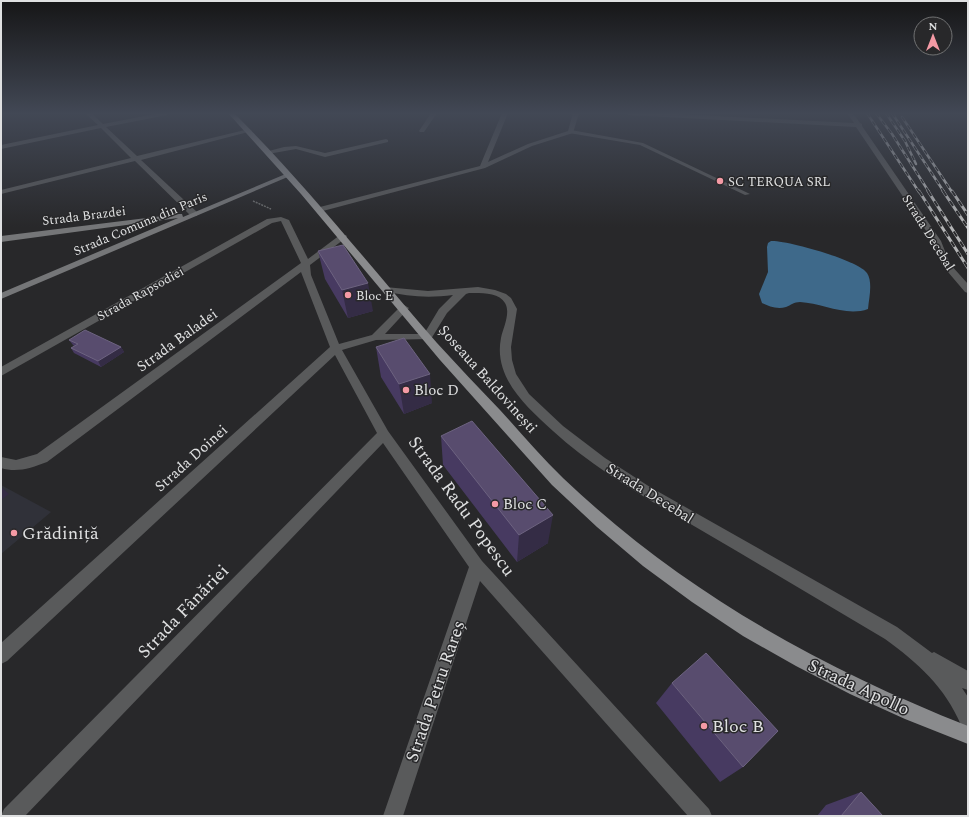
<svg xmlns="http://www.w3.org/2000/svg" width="969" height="817" font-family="Spectral,serif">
  <rect width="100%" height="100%" fill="#28282a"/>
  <path fill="#303139" d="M 1,485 L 51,512 L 1,554 Z"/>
  <path fill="#3e698a" d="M 771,241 C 786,240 858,260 867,273 C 873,282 869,298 868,309 C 846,317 822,303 800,302 C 794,302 791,305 786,307 C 777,310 769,306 762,303 L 759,294 L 768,272 L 767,247 L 768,243 Z"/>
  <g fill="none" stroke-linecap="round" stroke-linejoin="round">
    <path stroke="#6c6d6e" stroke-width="1.5" stroke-dasharray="2 1" stroke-linecap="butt" d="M 253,201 L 271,209"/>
    <path fill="#595a5b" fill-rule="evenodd" d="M 571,130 L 643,143 L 750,194 L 745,195 L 640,145 L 569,133 L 568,132 Z
      M 386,139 L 388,140 L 388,142 L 325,157 L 296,149 L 268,154 L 265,152 L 284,147 L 296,146 L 325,153 Z"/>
    <path fill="#595a5b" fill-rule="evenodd" d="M 1,113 L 6,113 L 1,115 Z
      M 85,113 L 91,113 L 103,124 L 160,113 L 170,113 L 167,115 L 106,127 L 137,156 L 249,129 L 252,131 L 141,160 L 197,212 L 197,216 L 191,216 L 135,161 L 1,194 L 1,190 L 131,158 L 101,128 L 1,149 L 1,145 L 98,125 Z
      M 431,113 L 437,113 L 424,132 L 420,132 L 419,131 Z
      M 502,113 L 508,113 L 488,162 L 528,144 L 568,131 L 573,113 L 579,113 L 573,133 L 532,146 L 485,168 L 319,212 L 315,210 L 316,208 L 480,166 Z
      M 625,113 L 656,113 L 854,123 L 847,113 L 853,113 L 860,123 L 862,124 L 862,126 L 941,241 L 950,264 L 968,284 L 968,293 L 965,292 L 942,265 L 933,241 L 856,127 L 628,115 Z
      M 281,217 L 289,220 L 308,259 L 340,235 L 346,235 L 347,237 L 310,265 L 311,275 L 339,344 L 372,335 L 401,306 L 404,305 L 409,308 L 385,334 L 424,334 L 439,309 L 453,295 C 430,298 408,297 385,291 L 383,289 L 385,287 L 428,291 L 478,287 L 495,290 L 506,294 L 511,298 L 517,309 L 511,347 L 512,360 L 516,374 L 529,394 L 563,426 L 605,458 L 650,487 L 897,627 L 932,653 L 934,652 L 968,671 L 968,690 L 962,688 L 968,697 L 968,727 L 961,725 C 945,687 918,663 885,639 C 827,605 769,570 711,536 C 657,504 600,474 553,431 C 527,407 493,378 501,338 C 503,328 511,313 505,303 C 499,292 480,293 469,293 L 466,294 L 447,313 L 431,339 L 376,340 L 342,350 L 388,431 L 482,561 L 709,809 L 712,816 L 688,816 L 480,581 L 403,816 L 383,816 L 469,567 L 383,443 L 25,816 L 1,816 L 4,809 L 377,433 L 335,355 L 7,661 L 1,664 L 1,643 L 330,347 L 301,272 L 47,462 C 31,468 17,473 1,468 L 1,457 L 16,460 L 37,454 L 301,263 L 281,221 L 272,223 L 1,376 L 1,367 L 267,219 Z"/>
    <path fill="#757678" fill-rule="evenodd" d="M 288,173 L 290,174 L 290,176 L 1,299 L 1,293 L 178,218 L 1,242 L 1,236 L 179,214 L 182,214 L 183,217 Z"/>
    <path fill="#8a8b8d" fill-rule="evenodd" d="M 228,113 L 234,113 C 306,185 370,266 437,343 C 458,366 479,388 500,410 C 521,433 541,457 563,478 C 682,591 817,666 968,726 L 968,744 L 905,719 L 850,694 L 796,666 L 743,636 L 692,602 L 643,566 L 597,527 L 552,485 L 440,360 L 301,194 Z"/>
    <defs>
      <path id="rail-far1" d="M 867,113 L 919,192
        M 876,113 L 892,134 L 929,192
        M 886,113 L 905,141 L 916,164
        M 892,113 L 944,192
        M 902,117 L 952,192"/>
      <path id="rail" d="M 919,191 L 968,268
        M 928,191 L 968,254
        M 943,191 L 968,228
        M 952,191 L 968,215"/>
    </defs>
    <use href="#rail-far1" stroke="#b3b4b5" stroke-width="2.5"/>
    <use href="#rail" stroke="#b3b4b5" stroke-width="3"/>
    <use href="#rail-far1" stroke="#28282a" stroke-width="1.5" stroke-dasharray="5" stroke-linecap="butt"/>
    <use href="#rail" stroke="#28282a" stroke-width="2" stroke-dasharray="6" stroke-linecap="butt"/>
  </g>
  <path fill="#473a61" d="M 318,251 L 373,311 L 348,318 L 325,279 Z
    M 69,340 L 121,347 L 124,352 L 101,367 L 74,353 L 71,348 L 74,346 L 73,345 Z
    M 376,347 L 432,403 L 404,414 L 381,377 Z
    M 441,436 L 548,543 L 517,562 L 443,465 Z
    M 672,683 L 743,767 L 720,782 L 656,703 Z
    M 861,792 L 883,816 L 817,816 L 826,805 Z"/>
  <path fill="#342c45" d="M 368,283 L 373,311 L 348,318 L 342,290 Z
    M 121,347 L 124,352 L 101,367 L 98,361 Z
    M 430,374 L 432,403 L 404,414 L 399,384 Z
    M 1,487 L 9,494 L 1,500 Z
    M 553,515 L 548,543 L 517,562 L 519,535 Z"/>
  <path fill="#584c6e" stroke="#6d6380" d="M 343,245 L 368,283 L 342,290 L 318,251 Z
    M 85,330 L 121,347 L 98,361 L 71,348 L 78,344 L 69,340 Z
    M 404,338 L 430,374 L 399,384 L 376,347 Z
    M 472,421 L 553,515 L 519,535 L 441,436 Z
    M 706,653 L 778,731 L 743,767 L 672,683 Z
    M 861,792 L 883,816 L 841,816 Z"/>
  <linearGradient id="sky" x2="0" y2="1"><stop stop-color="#161617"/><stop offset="0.5" stop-color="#424855"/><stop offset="1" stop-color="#424855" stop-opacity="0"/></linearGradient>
  <rect width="969" height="227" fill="url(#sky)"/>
  <g fill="#f49aa5" stroke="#28282a" stroke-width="1.5">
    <circle cx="720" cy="181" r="4"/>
    <circle cx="348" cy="295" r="4"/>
    <circle cx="406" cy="390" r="4"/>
    <circle cx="495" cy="504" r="4"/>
    <circle cx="14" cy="533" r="4"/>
    <circle cx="704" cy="726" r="4"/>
  </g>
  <g text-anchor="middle" stroke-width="3" stroke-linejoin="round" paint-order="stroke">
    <g font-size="13" fill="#dfe0e1" stroke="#28282a" text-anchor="start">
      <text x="728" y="186">SC TERQUA SRL</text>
      <text x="356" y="300">Bloc E</text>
    </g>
    <g font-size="13" fill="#dfe0e1" stroke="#28282a">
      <text transform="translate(84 215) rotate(-7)" y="5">Strada Brazdei</text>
      <text transform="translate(140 223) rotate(-23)" y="5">Strada Comuna din Paris</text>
      <text transform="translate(929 232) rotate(58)" y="5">Strada Decebal</text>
      <text transform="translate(140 293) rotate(-29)" y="5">Strada Rapsodiei</text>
    </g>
    <g font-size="15" fill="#dfe0e1" stroke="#28282a">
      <text transform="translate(177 340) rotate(-36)" y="5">Strada Baladei</text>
      <text transform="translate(488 379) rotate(48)" y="5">Șoseaua Baldovinești</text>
      <text transform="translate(191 458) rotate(-42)" y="5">Strada Doinei</text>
      <text transform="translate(650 493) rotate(32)" y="5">Strada Decebal</text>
    </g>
    <g font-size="15" fill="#dfe0e1" stroke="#28282a" text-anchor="start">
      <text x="414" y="395">Bloc D</text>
      <text x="503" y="509">Bloc C</text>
    </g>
    <g font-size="18" fill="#dfe0e1" stroke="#28282a">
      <text transform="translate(462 506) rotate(54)" y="6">Strada Radu Popescu</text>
      <text transform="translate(183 611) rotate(-46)" y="6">Strada Fânăriei</text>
      <text transform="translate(859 687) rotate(25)" y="6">Strada Apollo</text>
      <text transform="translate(435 691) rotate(-71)" y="6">Strada Petru Rareș</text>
    </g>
    <g font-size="18" fill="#dfe0e1" stroke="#28282a" text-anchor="start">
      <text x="22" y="539">Grădiniță</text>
      <text x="712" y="732">Bloc B</text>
    </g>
  </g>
  <rect width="969" height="817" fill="none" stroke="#dfe0e1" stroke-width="4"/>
  <g transform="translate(933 36)"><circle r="19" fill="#28282a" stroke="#717273"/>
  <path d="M0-3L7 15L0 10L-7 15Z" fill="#f49aa5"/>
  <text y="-6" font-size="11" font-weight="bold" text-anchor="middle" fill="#dfe0e1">N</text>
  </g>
</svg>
